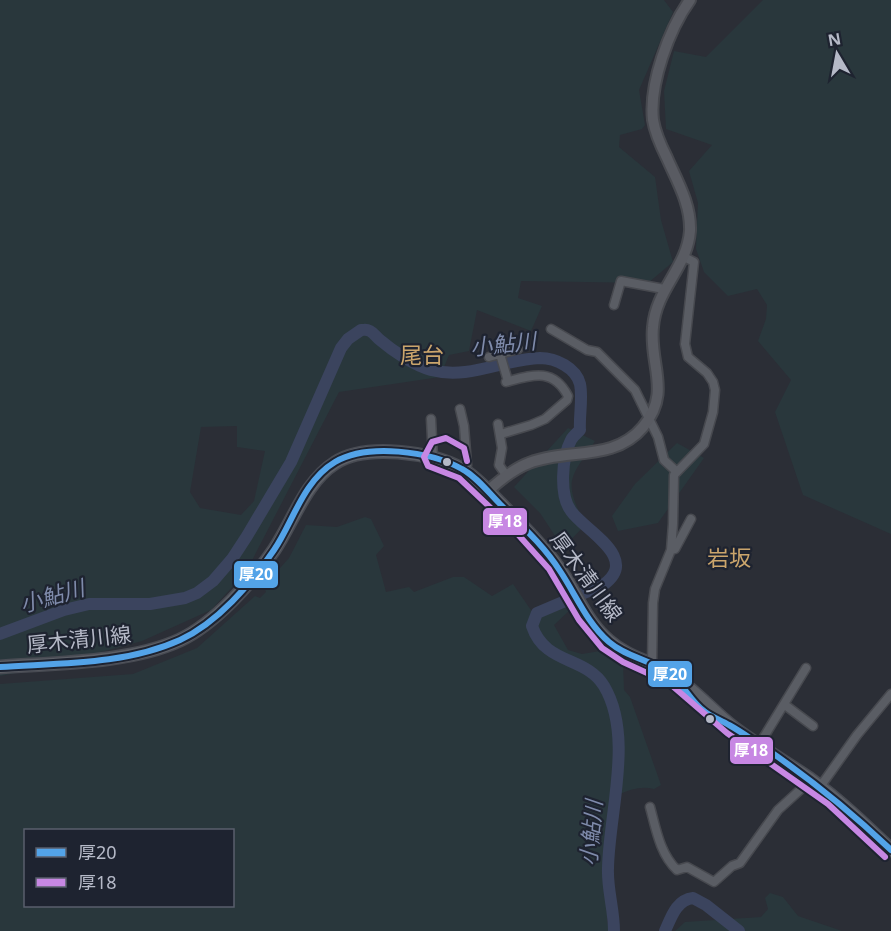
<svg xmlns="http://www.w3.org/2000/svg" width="891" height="931" font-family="'Noto Sans','Noto Sans JP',sans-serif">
  <rect width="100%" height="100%" fill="#2b2e36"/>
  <path fill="#29373c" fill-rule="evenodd" d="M 0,0 L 664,0 L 673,12 L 639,90 L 645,125 L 642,129 L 620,135 L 619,147 L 655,177 L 661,220 L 673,262 L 648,283 L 521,281 L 518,298 L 542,306 L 531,331 L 477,310 L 469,351 L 449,355 L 440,377 L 339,392 L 246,572 L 211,610 L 142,641 L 37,669 L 0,676 ZM 237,426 L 237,447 L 265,451 L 254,501 L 241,515 L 200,508 L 190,492 L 201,427 Z
    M 763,0 L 891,0 L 891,534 L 803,495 L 775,412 L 791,380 L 758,341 L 766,319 L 767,305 L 757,289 L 728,296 L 704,272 L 696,249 L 698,203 L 689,171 L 712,145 L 666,129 L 664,91 L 674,51 L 706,57 Z
    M 568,428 L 595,441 C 568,481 564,480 585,525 L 563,548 L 540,513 L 514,487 Z
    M 677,443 L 704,458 L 658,523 L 618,531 L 612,516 L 635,484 Z
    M 365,517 L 371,519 L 384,546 L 376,555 L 386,592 L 409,587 L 414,592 L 453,577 L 464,577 L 492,596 L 513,584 L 535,616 L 564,603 L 569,611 L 554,625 L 568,650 L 582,654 L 600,651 L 623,662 L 624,690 L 630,697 L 661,785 L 654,789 C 642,786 631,789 620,794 L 617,824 L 609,837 L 607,861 L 607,922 L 611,931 L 0,931 L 0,684 L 133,674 L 197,648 L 255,596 L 260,598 L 266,592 L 264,586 L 289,558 L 306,525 L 337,527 ZM 26,830 L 232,830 L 232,906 L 26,906 Z
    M 770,893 L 783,897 L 798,916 L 842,931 L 675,931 L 685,922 L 761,917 L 768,909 L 765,898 Z"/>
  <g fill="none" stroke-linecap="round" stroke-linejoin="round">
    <path stroke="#3b445e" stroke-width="12" d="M 0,634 L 64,610 L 89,604 L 150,604 L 185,598 L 197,593 L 213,581 L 232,559 L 247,536 L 291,462 L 341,348 L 348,339 L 361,330 C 365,330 366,329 370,331 C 374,333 376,337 380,340 C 394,352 414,365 431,370 C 469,380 504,359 540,358 C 556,358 576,368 580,384 C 583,398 579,415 580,430 C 577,433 573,436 571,440 C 562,457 559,495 571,511 C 585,531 641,558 603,585 L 537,613 L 532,626 C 545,665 586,656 604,686 C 634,736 609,813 608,868 C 607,889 614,909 614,931
      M 665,931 C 671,918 676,900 693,898 L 706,905 L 739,931"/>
    <defs>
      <path id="street" d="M 614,305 L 621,281 L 664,289
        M 551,329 L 587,350 L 597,352 L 635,390 L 658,437 L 664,460 L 677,472
        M 500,354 L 508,381
        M 489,357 L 518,349
        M 460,409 L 464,426 L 467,465 L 464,470
        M 431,419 L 433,458
        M 498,424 L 502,448 L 499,465 L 506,475
        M 501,434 L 531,425 L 545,419 L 567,400 L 568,396 C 553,367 532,375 506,382
        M 671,550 L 675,549 L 691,519
        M 652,665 L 653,603 L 655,589 L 671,550 L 673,524 L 674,475 L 704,444 L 713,412 L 715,390 L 713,382 L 707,373 L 688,357 L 685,344 L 694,262 L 684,257
        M 785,705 L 813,726
        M 759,745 L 806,668
        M 820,787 L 857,735 L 891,694
        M 650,807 C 656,829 660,854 677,870 L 687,867 L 714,882 L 732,866 L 740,863 L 778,810 L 811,780"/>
      <path id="secondary" d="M 488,491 C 500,480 513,469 529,463 C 567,448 614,462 643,427 C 672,392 649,365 653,327 C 656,289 687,268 690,231 C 691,204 677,181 667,158 C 661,146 655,133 653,120 C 649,84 669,29 690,0"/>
      <path id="primary" d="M 0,667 C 54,663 131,663 180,640 C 214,624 252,582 274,550 C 293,522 305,482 335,463 C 365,443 431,452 462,469 C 476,477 488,491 500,503 C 522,526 546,548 564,576 C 578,598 588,624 609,641 C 628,658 653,662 673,676 C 696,691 713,712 734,728 C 758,746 785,762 810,779 C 839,800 865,825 891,850"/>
    </defs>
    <use href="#street" stroke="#47494f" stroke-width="11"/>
    <use href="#secondary" stroke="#47494f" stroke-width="14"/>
    <use href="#primary" stroke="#484b53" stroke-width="15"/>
    <use href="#street" stroke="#5a5d64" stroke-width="8"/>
    <use href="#secondary" stroke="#595b62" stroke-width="10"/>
    <use href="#primary" stroke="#5c5f66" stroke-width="12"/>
    <defs>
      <path id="bus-1" d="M 0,667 C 59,663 125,665 180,640 C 217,623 251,584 274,550 C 293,522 303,481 335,462 C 367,443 430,451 462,469 C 477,477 488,492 500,504 C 521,525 544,546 560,571 C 576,595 587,623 609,642 C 626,657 651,660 669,673 C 683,683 690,701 704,711 C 711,717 721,720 729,725 C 740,731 751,739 762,746 C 808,777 851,812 891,850"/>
      <path id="bus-2" d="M 467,461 L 464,448 L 446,438 L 432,442 L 424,457 L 428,466 L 459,478 L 514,530 L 549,569 L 579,620 L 602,648 L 623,662 L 669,683 L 727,733 L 828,804 L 885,857"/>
    </defs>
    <use href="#bus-1" stroke="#1e2330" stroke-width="10"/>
    <use href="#bus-2" stroke="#1e2330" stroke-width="10"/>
    <use href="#bus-1" stroke="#53a3e8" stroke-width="6"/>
    <use href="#bus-2" stroke="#c787e3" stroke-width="6"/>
  </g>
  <g fill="#b5b9c7" stroke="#1e2330" stroke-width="2">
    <circle cx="447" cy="462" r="5"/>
    <circle cx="710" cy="719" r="5"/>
  </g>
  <g text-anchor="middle" stroke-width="4.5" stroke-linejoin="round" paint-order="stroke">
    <g font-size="21" fill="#b5b9c7" stroke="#1e2330">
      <text transform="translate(586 577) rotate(54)" y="7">厚木清川線</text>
      <text transform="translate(79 640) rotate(-6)" y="7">厚木清川線</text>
    </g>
    <g font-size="22" font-style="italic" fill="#7f8bab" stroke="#1e2330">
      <text transform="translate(503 344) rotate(-6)" y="8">小鮎川</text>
      <text transform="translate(52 596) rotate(-16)" y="8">小鮎川</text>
      <text transform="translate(591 833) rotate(-85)" y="8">小鮎川</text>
    </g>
    <g font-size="22" fill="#cba56c" stroke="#1e2330">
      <text x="422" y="363">尾台</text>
      <text x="729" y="566">岩坂</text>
    </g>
  </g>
  <g stroke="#1e2330" stroke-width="2">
    <rect x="482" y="507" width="46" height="29" rx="6" fill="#c787e3"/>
    <rect x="233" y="560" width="46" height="29" rx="6" fill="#53a3e8"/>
    <rect x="647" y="660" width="46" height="28" rx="6" fill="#53a3e8"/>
    <rect x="729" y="736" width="45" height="29" rx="6" fill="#c787e3"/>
  </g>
  <g font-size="16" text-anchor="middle" font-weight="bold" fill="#fff">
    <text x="505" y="527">厚18</text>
    <text x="256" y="580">厚20</text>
    <text x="670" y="680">厚20</text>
    <text x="751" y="756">厚18</text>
  </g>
  <rect x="24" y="829" width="210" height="78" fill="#1e2330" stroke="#5a5f6c" stroke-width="1.5"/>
  <rect x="36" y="848" width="30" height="9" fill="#53a3e8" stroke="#5a5f6c" stroke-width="1.5"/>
  <text x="78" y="859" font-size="18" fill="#b5b9c7">厚20</text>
  <rect x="36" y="878" width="30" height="9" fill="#c787e3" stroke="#5a5f6c" stroke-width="1.5"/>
  <text x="78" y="889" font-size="18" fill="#b5b9c7">厚18</text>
  <g transform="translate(837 54) rotate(350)" stroke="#1e2330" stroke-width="4.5" paint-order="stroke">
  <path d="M0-4.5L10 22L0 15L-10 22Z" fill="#b5b9c7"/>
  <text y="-9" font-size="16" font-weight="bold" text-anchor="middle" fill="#b5b9c7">N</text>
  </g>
</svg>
